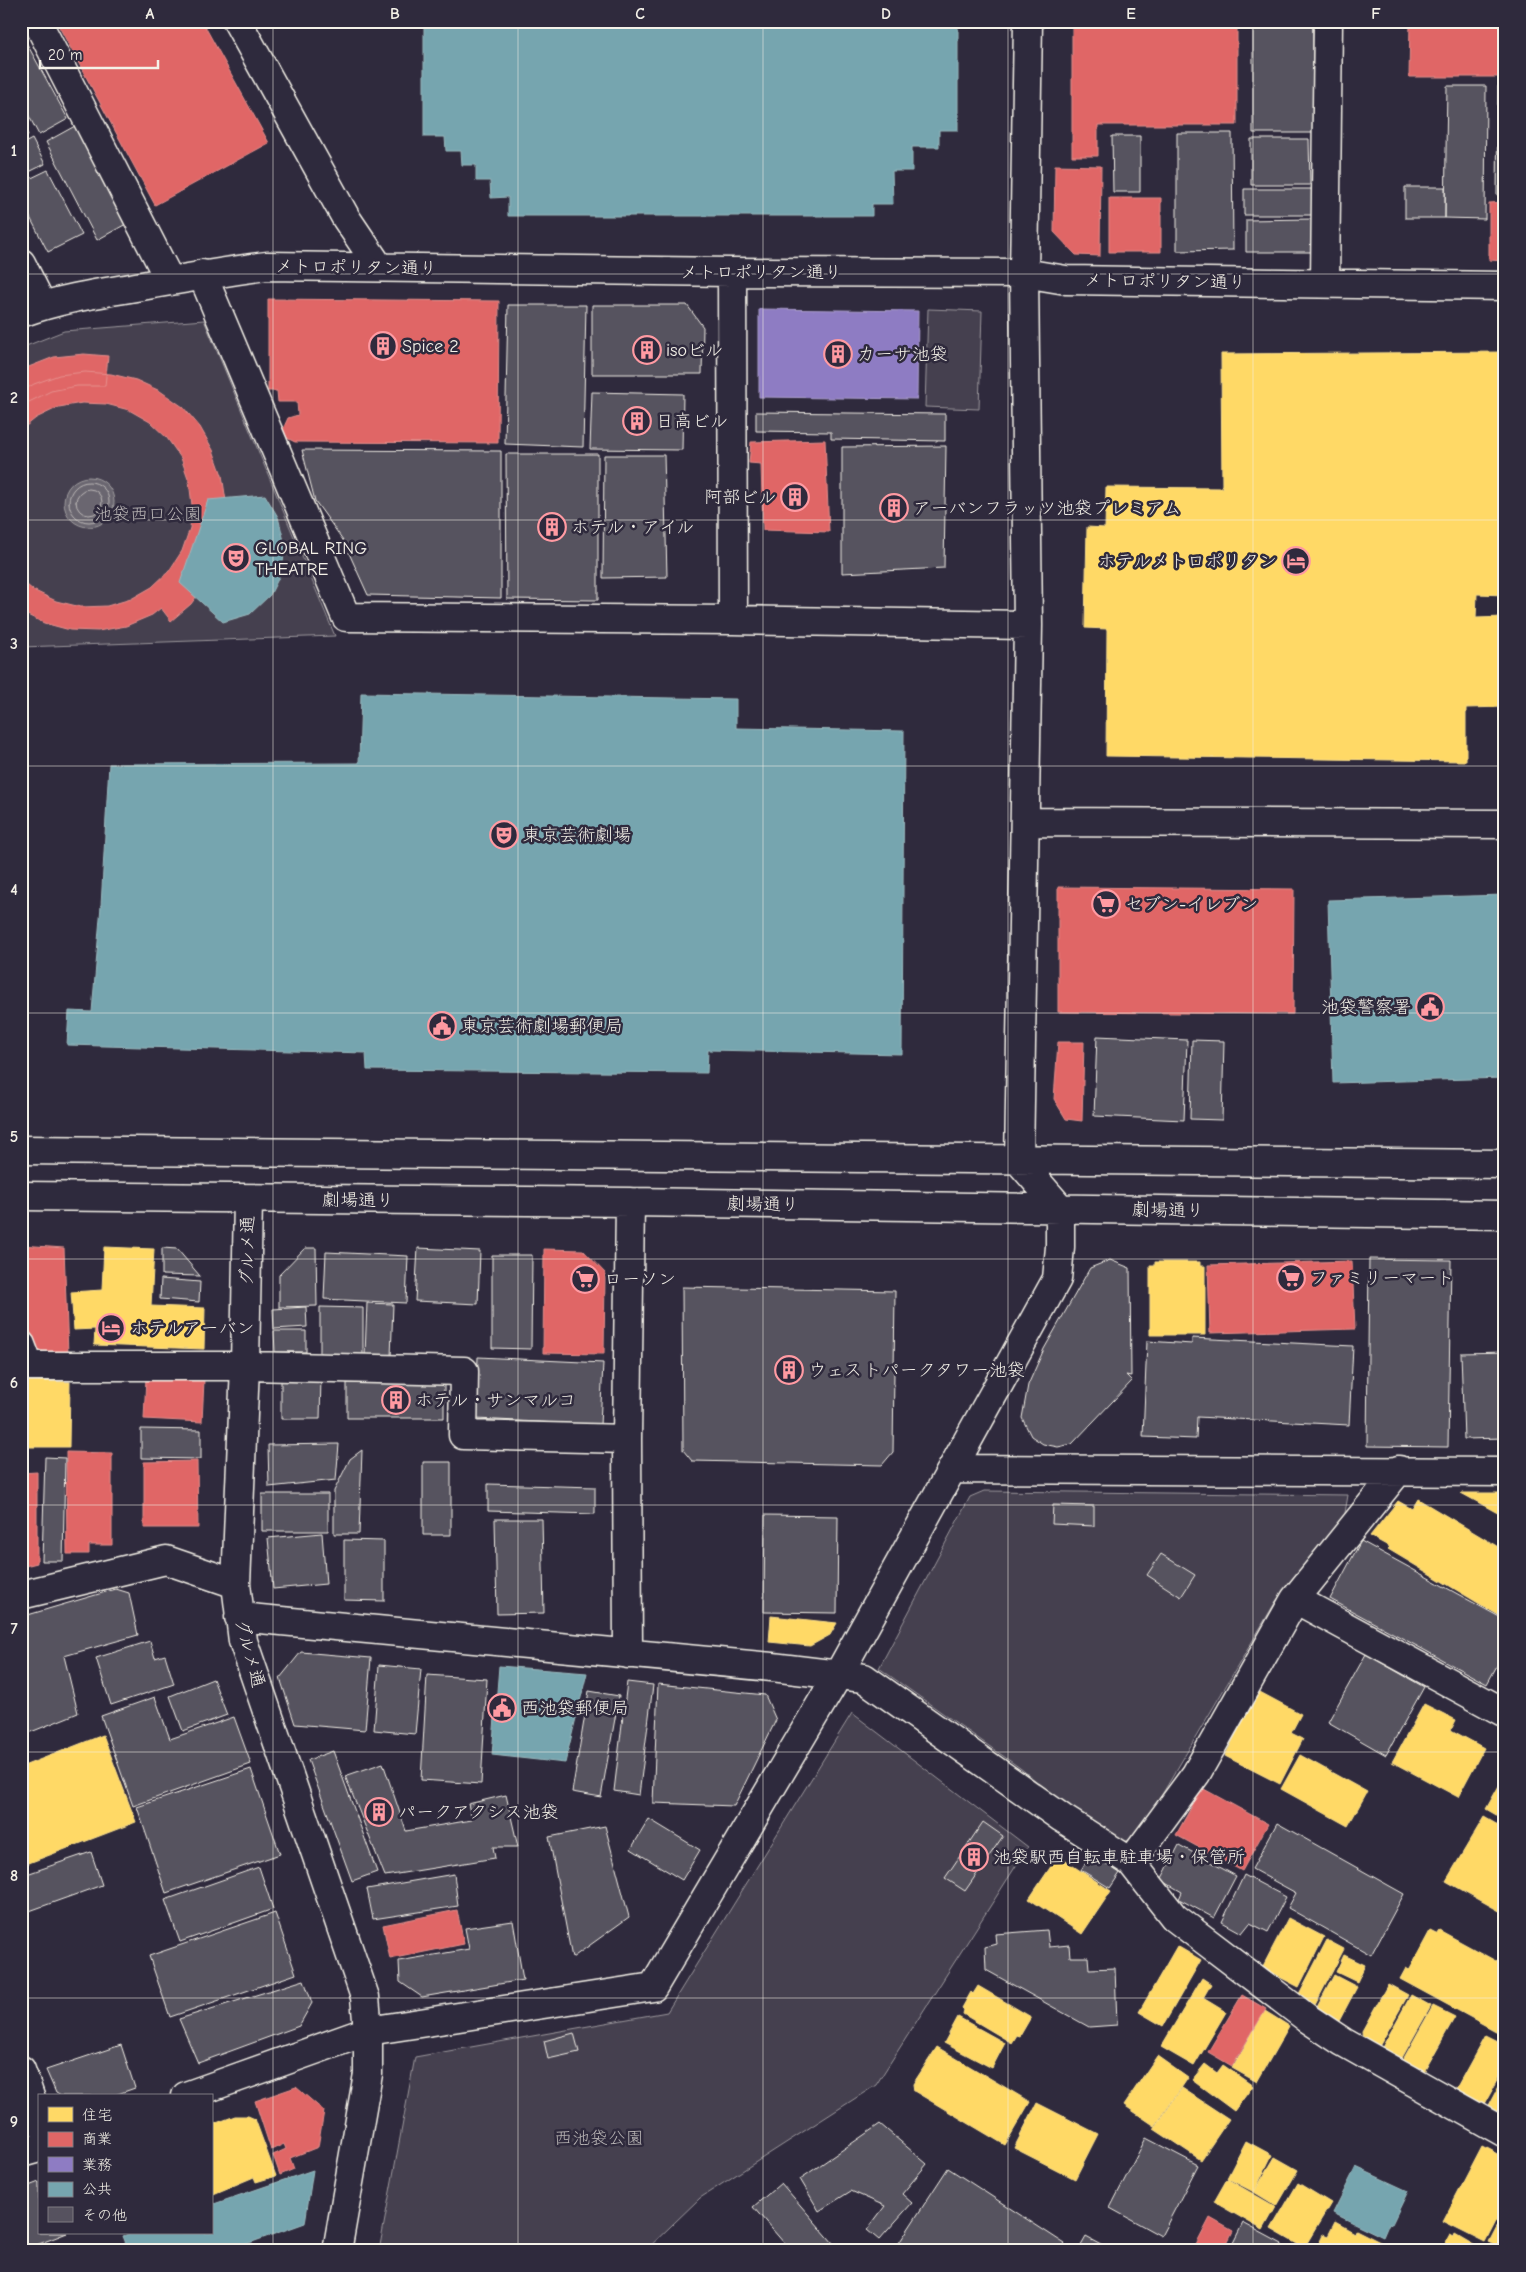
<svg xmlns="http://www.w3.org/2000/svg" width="1526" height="2272" font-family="'Comic Neue','Klee One',sans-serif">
  <rect width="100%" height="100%" fill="#2f2a3d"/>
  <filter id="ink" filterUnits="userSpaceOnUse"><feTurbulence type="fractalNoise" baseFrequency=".02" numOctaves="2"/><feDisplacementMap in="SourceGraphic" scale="10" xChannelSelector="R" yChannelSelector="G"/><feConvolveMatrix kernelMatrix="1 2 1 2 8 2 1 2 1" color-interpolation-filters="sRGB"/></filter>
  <g filter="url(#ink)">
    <path fill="#454050" stroke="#9c989c" d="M 928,309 L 982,311 L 979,409 L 925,407 Z
      M 204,320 L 335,636 L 21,647 L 21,348 L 64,331 Z
      M 984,1491 L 1348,1495 L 1344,1519 L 1276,1601 L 1137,1837 L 1116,1845 L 1020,1768 L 879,1668 L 970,1497 Z
      M 852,1713 L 1028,1847 L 876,2085 L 700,2198 L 645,2251 L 379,2251 L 415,2057 L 667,2012 Z"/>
    <path fill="#6a6670" stroke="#a19ea0" d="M64 502a25 25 0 1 1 50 0a25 25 0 1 1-50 0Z"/>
    <path fill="#ffd966" stroke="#fce08d" d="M 1505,352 L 1505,595 L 1477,594 L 1476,618 L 1505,617 L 1505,707 L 1466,708 L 1466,761 L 1106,756 L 1107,629 L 1085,628 L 1087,527 L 1105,528 L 1106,487 L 1222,488 L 1221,354 Z
      M 104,1247 L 154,1249 L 151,1306 L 205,1308 L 204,1349 L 94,1345 L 95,1329 L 74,1330 L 71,1292 L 102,1290 Z
      M 1155,1262 L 1200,1262 L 1200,1266 L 1205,1266 L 1205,1335 L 1150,1335 L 1150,1265 L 1155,1265 Z
      M 21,1381 L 70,1382 L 69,1447 L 21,1447 Z
      M 1461,1493 L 1505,1493 L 1505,1517 Z
      M 1418,1499 L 1505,1551 L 1505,1619 L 1388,1549 L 1390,1547 L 1370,1536 L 1398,1501 L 1412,1509 Z
      M 771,1616 L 837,1623 L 830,1635 L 810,1646 L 769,1642 Z
      M 1505,1678 L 1505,1695 L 1498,1691 Z
      M 1258,1691 L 1301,1714 L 1291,1733 L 1303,1739 L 1280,1784 L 1225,1756 Z
      M 1424,1704 L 1456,1720 L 1451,1730 L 1484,1748 L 1458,1797 L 1392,1762 Z
      M 103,1735 L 136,1822 L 21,1866 L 21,1767 Z
      M 1300,1755 L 1367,1792 L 1348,1826 L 1281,1789 Z
      M 1505,1775 L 1505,1820 L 1486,1809 Z
      M 1484,1817 L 1505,1829 L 1503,1913 L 1446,1881 Z
      M 1058,1856 L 1111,1891 L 1082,1934 L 1029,1899 Z
      M 1288,1918 L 1324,1937 L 1299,1987 L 1262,1968 Z
      M 1439,1930 L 1505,1966 L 1505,2036 L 1400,1979 L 1406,1968 L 1409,1970 L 1430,1931 L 1436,1934 Z
      M 1327,1940 L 1344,1949 L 1315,2005 L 1298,1996 Z
      M 1177,1946 L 1201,1960 L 1163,2026 L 1139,2012 Z
      M 1344,1955 L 1365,1965 L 1357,1982 L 1336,1972 Z
      M 1334,1975 L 1357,1987 L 1338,2023 L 1315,2011 Z
      M 1202,1978 L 1211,1984 L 1203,1998 L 1226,2012 L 1194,2066 L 1161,2047 Z
      M 1388,1984 L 1408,1995 L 1377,2050 L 1363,2042 L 1362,2031 Z
      M 978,1986 L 1031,2017 L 1020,2036 L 1017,2035 L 1012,2043 L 963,2014 L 964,2010 L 962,2008 L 971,1992 L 973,1994 Z
      M 1411,1995 L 1431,2006 L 1399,2063 L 1379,2053 Z
      M 1433,2006 L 1455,2017 L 1421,2077 L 1400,2065 Z
      M 1265,2011 L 1289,2026 L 1257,2082 L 1232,2068 Z
      M 958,2017 L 1005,2043 L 992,2068 L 944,2043 Z
      M 1485,2036 L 1505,2046 L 1505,2067 L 1480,2112 L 1452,2096 Z
      M 937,2047 L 1030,2102 L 1005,2145 L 914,2091 L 913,2084 Z
      M 1157,2056 L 1188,2078 L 1155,2126 L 1124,2105 Z
      M 1205,2064 L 1217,2073 L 1223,2065 L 1253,2086 L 1234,2111 L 1192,2080 Z
      M 1505,2074 L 1505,2123 L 1485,2112 Z
      M 1182,2088 L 1229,2119 L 1201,2160 L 1154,2129 Z
      M 1037,2103 L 1098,2134 L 1075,2179 L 1014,2148 Z
      M 235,2116 L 248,2116 L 255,2119 L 276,2176 L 256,2182 L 254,2177 L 211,2195 L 211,2125 Z
      M 1246,2141 L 1272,2155 L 1254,2192 L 1227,2178 Z
      M 1482,2146 L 1505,2158 L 1505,2203 L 1485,2242 L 1443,2221 Z
      M 1275,2157 L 1298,2170 L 1277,2206 L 1254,2192 Z
      M 1227,2179 L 1276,2207 L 1263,2230 L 1214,2202 Z
      M 1298,2183 L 1331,2203 L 1304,2248 L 1271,2229 Z
      M 1505,2211 L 1505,2250 L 1489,2242 Z
      M 1335,2222 L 1355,2233 L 1356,2230 L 1396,2250 L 1315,2251 L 1323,2234 L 1328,2236 Z
      M 1455,2234 L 1484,2251 L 1441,2251 L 1450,2235 L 1454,2237 Z"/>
    <path fill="#e06666" stroke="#e6908d" d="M 56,21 L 202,21 L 269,143 L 155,205 Z
      M 1072,21 L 1237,21 L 1237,125 L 1098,125 L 1098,156 L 1072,156 Z
      M 1410,21 L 1505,21 L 1505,77 L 1409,77 Z
      M 1055,165 L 1101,166 L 1100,256 L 1076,255 L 1054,232 Z
      M 1109,198 L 1161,198 L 1161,252 L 1109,252 Z
      M 1505,202 L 1505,261 L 1489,260 L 1489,203 Z
      M 268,299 L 499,301 L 498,443 L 295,442 L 287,438 L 283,429 L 288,418 L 298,415 L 297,402 L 278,402 L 277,391 L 268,391 Z
      M 84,354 L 108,356 L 105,386 L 77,386 L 51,391 L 21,406 L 21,370 L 54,357 Z
      M 85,372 L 111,374 L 136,380 L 160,391 L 183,407 L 200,427 L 213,450 L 222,475 L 226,501 L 226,531 L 219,558 L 206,583 L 191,604 L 171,621 L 161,608 L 152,615 L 126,626 L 98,631 L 70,630 L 44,623 L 21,612 L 21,580 L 33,590 L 56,601 L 81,607 L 107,606 L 131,599 L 152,587 L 169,571 L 182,551 L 190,528 L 192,505 L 189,481 L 181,458 L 167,438 L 150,422 L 129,410 L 106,404 L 82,403 L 59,407 L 36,418 L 21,430 L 21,392 L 34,384 L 59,375 Z
      M 825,440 L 829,532 L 763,530 L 761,464 L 749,463 L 751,442 Z
      M 1058,887 L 1294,889 L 1293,1014 L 1058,1012 Z
      M 1058,1042 L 1084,1042 L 1082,1121 L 1066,1119 L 1054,1099 Z
      M 21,1245 L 64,1248 L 68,1354 L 37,1350 L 21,1305 Z
      M 544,1249 L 583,1250 L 605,1273 L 604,1354 L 543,1353 Z
      M 1352,1261 L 1355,1329 L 1210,1333 L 1208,1265 Z
      M 146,1377 L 204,1380 L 202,1422 L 144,1419 Z
      M 66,1452 L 112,1453 L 112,1545 L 89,1545 L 89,1554 L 67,1554 Z
      M 197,1461 L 198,1528 L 144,1528 L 144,1462 Z
      M 37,1472 L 37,1563 L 21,1567 L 21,1473 Z
      M 1202,1788 L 1268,1824 L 1242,1871 L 1176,1835 Z
      M 457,1910 L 464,1944 L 390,1959 L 383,1925 Z
      M 1242,1995 L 1266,2009 L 1232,2066 L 1208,2052 Z
      M 296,2087 L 324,2111 L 318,2147 L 290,2158 L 294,2169 L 280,2175 L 273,2155 L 286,2149 L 284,2144 L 271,2150 L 255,2101 Z
      M 1210,2218 L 1233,2231 L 1223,2251 L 1193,2251 Z"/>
    <path fill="#8e7cc3" stroke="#ad9fce" d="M 759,309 L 918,311 L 917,399 L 759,397 Z"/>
    <path fill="#76a5af" stroke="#9cbcc0" d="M 424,21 L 958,21 L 958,130 L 939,130 L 939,147 L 912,147 L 912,171 L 892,171 L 893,204 L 872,204 L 872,216 L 508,216 L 508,197 L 491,198 L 490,181 L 476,181 L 476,165 L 462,165 L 461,151 L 446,151 L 445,137 L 424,137 Z
      M 265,495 L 278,517 L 285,545 L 282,571 L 270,595 L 250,614 L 223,622 L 180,583 L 208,500 Z
      M 361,693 L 736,699 L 736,728 L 904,731 L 902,1054 L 708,1050 L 707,1073 L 367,1070 L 366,1053 L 67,1045 L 69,1011 L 92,1012 L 101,906 L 109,764 L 359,763 Z
      M 1505,895 L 1505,1078 L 1333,1083 L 1328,900 Z
      M 499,1666 L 587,1673 L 565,1763 L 492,1755 Z
      M 1356,2167 L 1408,2191 L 1392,2224 L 1389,2223 L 1383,2237 L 1333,2213 Z
      M 313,2170 L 305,2223 L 227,2251 L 129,2251 L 123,2236 L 131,2233 L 211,2233 L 211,2205 Z"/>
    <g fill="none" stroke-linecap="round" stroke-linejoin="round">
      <path stroke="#bdb9b8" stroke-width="1" d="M69 502a20 20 0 1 1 40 0a20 20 0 1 1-40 0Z
        M76 502a13 13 0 1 1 26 0a13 13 0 1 1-26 0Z"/>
    </g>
    <path fill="#56525f" stroke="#f4f1e8" d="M 1253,21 L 1313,21 L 1313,133 L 1253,133 Z
      M 21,33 L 68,119 L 39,135 L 21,101 Z
      M 1447,86 L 1486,86 L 1485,219 L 1445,218 Z
      M 1498,86 L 1505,86 L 1505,195 L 1497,195 Z
      M 21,121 L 28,135 L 21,138 Z
      M 75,126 L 126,224 L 97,240 L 46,142 Z
      M 1177,133 L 1232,133 L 1233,250 L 1177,251 Z
      M 1112,136 L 1140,136 L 1140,192 L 1113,192 Z
      M 32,139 L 45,164 L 21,176 L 21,145 Z
      M 1251,139 L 1309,139 L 1310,185 L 1251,185 Z
      M 48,170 L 82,235 L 48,252 L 21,200 L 21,183 Z
      M 1405,187 L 1445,187 L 1445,218 L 1405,218 Z
      M 1244,189 L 1312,189 L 1312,215 L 1244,215 Z
      M 1314,219 L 1314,252 L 1246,252 L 1246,220 Z
      M 508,305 L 586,305 L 583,447 L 505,444 Z
      M 592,305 L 687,305 L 703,327 L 702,374 L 592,374 Z
      M 592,392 L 683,394 L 682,450 L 590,449 Z
      M 756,412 L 945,414 L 945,441 L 831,439 L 831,432 L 756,431 Z
      M 946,446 L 944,568 L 842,573 L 842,447 Z
      M 302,450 L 501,451 L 501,598 L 368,595 L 343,540 L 315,501 Z
      M 506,454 L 598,454 L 598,600 L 507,599 Z
      M 604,455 L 664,455 L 667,577 L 603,578 Z
      M 1097,1036 L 1187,1040 L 1184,1120 L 1094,1116 Z
      M 1192,1040 L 1224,1041 L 1222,1120 L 1190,1119 Z
      M 162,1248 L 177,1249 L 200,1276 L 162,1275 Z
      M 305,1248 L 316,1248 L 317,1306 L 279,1307 L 279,1275 Z
      M 418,1248 L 480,1251 L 478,1304 L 415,1301 Z
      M 326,1252 L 408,1256 L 406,1303 L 324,1299 Z
      M 492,1255 L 532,1255 L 531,1349 L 492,1348 Z
      M 1369,1259 L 1451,1260 L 1448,1447 L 1367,1446 Z
      M 1110,1260 L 1130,1268 L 1131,1376 L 1126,1375 L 1132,1381 L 1072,1444 L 1058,1447 L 1043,1444 L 1031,1436 L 1022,1418 L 1028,1385 L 1044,1349 L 1090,1268 Z
      M 161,1279 L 200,1282 L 199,1302 L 160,1299 Z
      M 682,1287 L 895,1291 L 893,1452 L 882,1465 L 692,1461 L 683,1450 Z
      M 367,1303 L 393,1304 L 391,1357 L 365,1355 Z
      M 306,1307 L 307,1327 L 274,1329 L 273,1309 Z
      M 320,1307 L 363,1308 L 363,1358 L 320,1358 Z
      M 274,1331 L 306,1331 L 306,1352 L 275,1352 Z
      M 1192,1338 L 1353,1346 L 1349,1425 L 1197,1417 L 1196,1439 L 1143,1437 L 1147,1341 L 1192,1344 Z
      M 1505,1352 L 1505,1438 L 1464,1439 L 1461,1353 Z
      M 478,1357 L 603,1363 L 600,1425 L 476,1419 Z
      M 281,1376 L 321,1377 L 320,1419 L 281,1419 Z
      M 347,1383 L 444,1383 L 444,1418 L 347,1418 Z
      M 141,1429 L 201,1430 L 201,1459 L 141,1458 Z
      M 339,1444 L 336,1480 L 269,1487 L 268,1445 Z
      M 362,1450 L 359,1534 L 334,1534 L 334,1491 L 350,1459 Z
      M 45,1457 L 65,1458 L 63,1561 L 42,1561 Z
      M 423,1462 L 451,1462 L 451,1535 L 423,1535 Z
      M 488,1484 L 595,1487 L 595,1514 L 488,1511 Z
      M 262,1494 L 328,1494 L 328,1531 L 262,1531 Z
      M 1053,1505 L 1094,1506 L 1094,1526 L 1052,1524 Z
      M 765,1515 L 838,1516 L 837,1613 L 764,1612 Z
      M 495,1519 L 542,1519 L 544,1613 L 497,1614 Z
      M 322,1533 L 326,1584 L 273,1589 L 268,1538 Z
      M 344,1540 L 384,1541 L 384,1601 L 344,1600 Z
      M 1361,1541 L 1505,1620 L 1505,1651 L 1487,1684 L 1330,1599 Z
      M 1161,1554 L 1195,1575 L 1181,1597 L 1147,1575 Z
      M 116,1589 L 129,1593 L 138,1635 L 64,1656 L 78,1713 L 21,1736 L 21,1617 Z
      M 150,1641 L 155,1658 L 165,1655 L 174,1684 L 111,1705 L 96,1658 Z
      M 301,1652 L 371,1658 L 365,1730 L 295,1724 L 280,1678 Z
      M 1366,1654 L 1424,1687 L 1386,1755 L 1328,1722 Z
      M 379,1665 L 421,1669 L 415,1734 L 374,1730 Z
      M 427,1675 L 487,1679 L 481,1784 L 421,1780 Z
      M 213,1679 L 227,1715 L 183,1731 L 170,1696 Z
      M 627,1682 L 653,1685 L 639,1795 L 614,1791 Z
      M 658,1684 L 765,1695 L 776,1720 L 734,1806 L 653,1803 Z
      M 589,1691 L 619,1696 L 601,1797 L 572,1792 Z
      M 155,1697 L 170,1739 L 234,1717 L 251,1764 L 133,1806 L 101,1716 Z
      M 333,1751 L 377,1872 L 352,1881 L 308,1760 Z
      M 383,1763 L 406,1831 L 472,1820 L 468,1804 L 506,1795 L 518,1847 L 493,1847 L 495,1858 L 385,1876 L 345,1776 Z
      M 251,1769 L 280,1854 L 166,1893 L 137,1807 Z
      M 649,1819 L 700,1850 L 682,1880 L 631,1849 Z
      M 983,1822 L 1003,1836 L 965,1891 L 945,1878 Z
      M 1277,1823 L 1404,1894 L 1371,1955 L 1288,1908 L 1296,1893 L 1252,1869 Z
      M 605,1826 L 629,1917 L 572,1958 L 549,1837 Z
      M 1179,1845 L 1236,1876 L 1214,1918 L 1179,1899 L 1182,1892 L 1161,1880 Z
      M 91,1852 L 102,1885 L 21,1914 L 21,1876 Z
      M 1091,1854 L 1120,1873 L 1110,1888 L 1081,1870 Z
      M 259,1867 L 273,1909 L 180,1942 L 165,1900 Z
      M 454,1874 L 458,1906 L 373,1919 L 367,1889 Z
      M 1244,1875 L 1286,1897 L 1268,1932 L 1250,1923 L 1242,1933 L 1222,1922 Z
      M 275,1913 L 296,1974 L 170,2017 L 149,1956 Z
      M 513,1921 L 523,1980 L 422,1997 L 400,1982 L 399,1961 L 469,1949 L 465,1928 Z
      M 1047,1930 L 1049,1947 L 1069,1945 L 1070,1957 L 1088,1957 L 1089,1969 L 1115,1968 L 1117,2025 L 1089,2027 L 986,1970 L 985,1947 L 996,1944 L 995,1934 Z
      M 304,1980 L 312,2003 L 299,2026 L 198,2063 L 179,2019 Z
      M 574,2033 L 579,2052 L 548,2059 L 544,2041 Z
      M 121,2045 L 135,2088 L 112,2096 L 61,2096 L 56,2093 L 46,2070 Z
      M 880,2124 L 927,2164 L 902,2194 L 912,2203 L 879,2240 L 867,2230 L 885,2206 L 851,2191 L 819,2211 L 800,2179 Z
      M 1146,2138 L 1198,2165 L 1161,2236 L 1110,2208 Z
      M 948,2168 L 1065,2244 L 1060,2251 L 904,2251 L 897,2246 Z
      M 39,2182 L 39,2233 L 67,2233 L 21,2251 L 21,2189 Z
      M 781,2183 L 840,2251 L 791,2251 L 753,2207 Z
      M 1243,2223 L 1282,2244 L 1278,2251 L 1229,2251 Z
      M 1086,2237 L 1112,2251 L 1078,2251 Z"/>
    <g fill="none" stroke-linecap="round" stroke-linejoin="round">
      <defs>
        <path id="minor" d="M 37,21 L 170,281
          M 237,21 L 346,218 L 379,267
          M 21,263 L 42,305
          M 202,274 L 346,617 L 733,620 L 732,272
          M 1325,282 L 1328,21
          M 21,313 C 56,300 93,294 130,288 C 176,280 221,272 267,266 L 732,272 L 1024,273 L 1066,280 L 1505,286
          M 733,620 L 1028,625
          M 1025,822 L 1505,824
          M 21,1150 L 1505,1164
          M 21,1196 L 630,1202 L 1505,1215
          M 248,1199 L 245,1366 L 236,1584 L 243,1641 L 365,1997 L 368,2031 L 368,2074 L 337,2251
          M 21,1345 L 29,1366 L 245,1366 L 464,1371 L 463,1435 L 627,1439
          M 954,1469 L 1505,1472
          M 21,1595 L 166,1560 L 236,1584
          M 1295,1599 L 1505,1713
          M 239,1617 L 772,1667 L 864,1678 L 1062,1818 L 1131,1862 L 1174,1917 L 1307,2018 L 1343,2042 L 1505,2133
          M 628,1654 L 627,1439 L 630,1202
          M 1131,1862 L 1196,1774 L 1295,1599 L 1399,1470
          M 21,2070 L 39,2123
          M 186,2096 L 368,2031 L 653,1987 L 838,1675 L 1057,1279 L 1060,1247 L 1060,1208 L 1019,1161 L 1028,625 L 1024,273 L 1028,21
          M 21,2153 L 39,2148"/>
      </defs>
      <use href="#minor" stroke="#f4f1e8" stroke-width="31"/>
      <use href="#minor" stroke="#2f2a3d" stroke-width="28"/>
    </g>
  </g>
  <path fill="none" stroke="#f4f1e8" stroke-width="1" stroke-opacity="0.55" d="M 273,21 L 273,2251M 518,21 L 518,2251M 763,21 L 763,2251M 1008,21 L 1008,2251M 1253,21 L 1253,2251M 21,274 L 1505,274M 21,520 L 1505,520M 21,766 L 1505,766M 21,1013 L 1505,1013M 21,1259 L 1505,1259M 21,1505 L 1505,1505M 21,1752 L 1505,1752M 21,1998 L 1505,1998"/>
  <defs>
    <symbol id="building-ring" viewBox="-11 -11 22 22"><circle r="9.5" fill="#2f2a3d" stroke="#ff9aa2" stroke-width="1.5"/><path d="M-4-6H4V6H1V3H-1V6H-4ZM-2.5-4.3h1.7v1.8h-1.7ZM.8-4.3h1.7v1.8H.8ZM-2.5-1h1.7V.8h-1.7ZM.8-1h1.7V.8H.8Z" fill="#ff9aa2"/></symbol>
    <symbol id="theatre-ring" viewBox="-11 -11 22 22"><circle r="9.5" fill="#2f2a3d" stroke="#ff9aa2" stroke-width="1.5"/><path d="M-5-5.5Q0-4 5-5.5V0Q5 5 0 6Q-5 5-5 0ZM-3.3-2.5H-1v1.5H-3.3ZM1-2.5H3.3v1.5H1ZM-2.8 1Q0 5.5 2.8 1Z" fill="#ff9aa2"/></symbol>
    <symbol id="hotel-ring" viewBox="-11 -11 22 22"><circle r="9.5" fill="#2f2a3d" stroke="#ff9aa2" stroke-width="1.5"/><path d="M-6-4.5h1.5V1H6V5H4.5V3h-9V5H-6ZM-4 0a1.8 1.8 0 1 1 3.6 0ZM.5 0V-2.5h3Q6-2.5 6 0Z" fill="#ff9aa2"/></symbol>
    <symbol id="supermarket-ring" viewBox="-11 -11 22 22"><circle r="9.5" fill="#2f2a3d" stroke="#ff9aa2" stroke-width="1.5"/><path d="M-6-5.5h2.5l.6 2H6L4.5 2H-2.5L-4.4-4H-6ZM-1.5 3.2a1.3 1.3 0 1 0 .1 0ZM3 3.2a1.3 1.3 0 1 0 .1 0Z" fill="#ff9aa2"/></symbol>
    <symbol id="civic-ring" viewBox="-11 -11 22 22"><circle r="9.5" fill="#2f2a3d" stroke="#ff9aa2" stroke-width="1.5"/><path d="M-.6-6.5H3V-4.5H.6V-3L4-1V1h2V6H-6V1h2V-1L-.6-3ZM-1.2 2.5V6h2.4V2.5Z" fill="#ff9aa2"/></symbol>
  </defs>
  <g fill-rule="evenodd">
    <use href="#building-ring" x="367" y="330" width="32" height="32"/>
    <use href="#building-ring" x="631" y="334" width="32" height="32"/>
    <use href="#building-ring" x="822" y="338" width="32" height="32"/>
    <use href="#building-ring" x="621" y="405" width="32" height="32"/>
    <use href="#building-ring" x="779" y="481" width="32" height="32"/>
    <use href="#building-ring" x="878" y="492" width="32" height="32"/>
    <use href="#building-ring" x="536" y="511" width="32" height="32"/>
    <use href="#theatre-ring" x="220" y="542" width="32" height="32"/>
    <use href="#hotel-ring" x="1280" y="545" width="32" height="32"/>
    <use href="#theatre-ring" x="488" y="819" width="32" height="32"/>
    <use href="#supermarket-ring" x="1090" y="888" width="32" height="32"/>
    <use href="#civic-ring" x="1414" y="991" width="32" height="32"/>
    <use href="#civic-ring" x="426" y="1010" width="32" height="32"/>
    <use href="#supermarket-ring" x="1275" y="1262" width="32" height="32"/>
    <use href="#supermarket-ring" x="569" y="1263" width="32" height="32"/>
    <use href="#hotel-ring" x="95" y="1312" width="32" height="32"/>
    <use href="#building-ring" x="773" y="1354" width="32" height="32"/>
    <use href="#building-ring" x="380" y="1384" width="32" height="32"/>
    <use href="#civic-ring" x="486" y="1692" width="32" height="32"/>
    <use href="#building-ring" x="363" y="1796" width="32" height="32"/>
    <use href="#building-ring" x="958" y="1841" width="32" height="32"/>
  </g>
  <g text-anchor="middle" stroke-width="5" stroke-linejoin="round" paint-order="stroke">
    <g font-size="18" fill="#f4f1e8" stroke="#2f2a3d">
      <text transform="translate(356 267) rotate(1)" y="6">メトロポリタン通り</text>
      <text x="761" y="278">メトロポリタン通り</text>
      <text transform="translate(1165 281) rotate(1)" y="6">メトロポリタン通り</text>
      <text x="358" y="1206">劇場通り</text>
      <text transform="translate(763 1204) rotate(1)" y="6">劇場通り</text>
      <text transform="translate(1168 1210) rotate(1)" y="6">劇場通り</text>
      <text transform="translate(247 1251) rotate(-89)" y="6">グルメ通</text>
      <text transform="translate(250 1653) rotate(75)" y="6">グルメ通</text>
    </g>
    <g font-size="18" fill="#f4f1e8" stroke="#2f2a3d" text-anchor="start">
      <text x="402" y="352">Spice 2</text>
      <text x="666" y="356">isoビル</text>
      <text x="857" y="360">カーサ池袋</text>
      <text x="656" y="427">日高ビル</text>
      <text x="776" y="503" text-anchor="end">阿部ビル</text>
      <text x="913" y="514">アーバンフラッツ池袋プレミアム</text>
      <text x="571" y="533">ホテル・アイル</text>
      <text x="255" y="554">GLOBAL RING<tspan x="255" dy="21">THEATRE</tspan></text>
      <text x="1277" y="567" text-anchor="end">ホテルメトロポリタン</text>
      <text x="523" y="841">東京芸術劇場</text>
      <text x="1125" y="910">セブン-イレブン</text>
      <text x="1411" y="1013" text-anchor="end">池袋警察署</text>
      <text x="461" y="1032">東京芸術劇場郵便局</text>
      <text x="1310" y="1284">ファミリーマート</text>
      <text x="604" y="1285">ローソン</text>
      <text x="130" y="1334">ホテルアーバン</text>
      <text x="808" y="1376">ウェストパークタワー池袋</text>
      <text x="415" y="1406">ホテル・サンマルコ</text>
      <text x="521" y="1714">西池袋郵便局</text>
      <text x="398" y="1818">パークアクシス池袋</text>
      <text x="993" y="1863">池袋駅西自転車駐車場・保管所</text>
    </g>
    <g font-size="18" fill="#b7b3b3" stroke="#2f2a3d">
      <text x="148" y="520">池袋西口公園</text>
      <text x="599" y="2144">西池袋公園</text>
    </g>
  </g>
  <rect width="1526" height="2272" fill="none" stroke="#2f2a3d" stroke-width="55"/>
  <rect x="38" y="2094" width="175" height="140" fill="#2f2a3d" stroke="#7e7a81"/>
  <rect x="48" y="2107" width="25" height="15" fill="#ffd966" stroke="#7e7a81"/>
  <text x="82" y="2120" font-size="15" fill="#f4f1e8">住宅</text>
  <rect x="48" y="2132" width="25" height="15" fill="#e06666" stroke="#7e7a81"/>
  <text x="82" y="2144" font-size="15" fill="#f4f1e8">商業</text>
  <rect x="48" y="2157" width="25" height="15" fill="#8e7cc3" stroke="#7e7a81"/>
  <text x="82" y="2170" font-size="15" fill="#f4f1e8">業務</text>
  <rect x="48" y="2182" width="25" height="15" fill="#76a5af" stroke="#7e7a81"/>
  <text x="82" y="2194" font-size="15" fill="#f4f1e8">公共</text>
  <rect x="48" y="2207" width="25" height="15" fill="#56525f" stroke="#7e7a81"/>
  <text x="82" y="2220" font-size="15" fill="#f4f1e8">その他</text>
  <path d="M40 60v8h118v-8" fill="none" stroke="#f4f1e8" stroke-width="2.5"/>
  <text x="48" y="60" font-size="15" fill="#f4f1e8" stroke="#2f2a3d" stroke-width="4" paint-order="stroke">20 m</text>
  <rect x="28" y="28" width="1470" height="2216" fill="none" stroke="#f4f1e8" stroke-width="2"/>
  <g font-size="16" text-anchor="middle" font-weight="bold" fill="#f4f1e8">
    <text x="150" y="19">A</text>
    <text x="395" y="19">B</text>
    <text x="640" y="19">C</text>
    <text x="886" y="19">D</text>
    <text x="1131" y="19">E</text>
    <text x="1376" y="19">F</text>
    <text x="14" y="156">1</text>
    <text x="14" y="403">2</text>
    <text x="14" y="649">3</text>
    <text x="14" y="895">4</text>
    <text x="14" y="1142">5</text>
    <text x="14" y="1388">6</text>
    <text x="14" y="1634">7</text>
    <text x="14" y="1881">8</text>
    <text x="14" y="2127">9</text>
  </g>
</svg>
